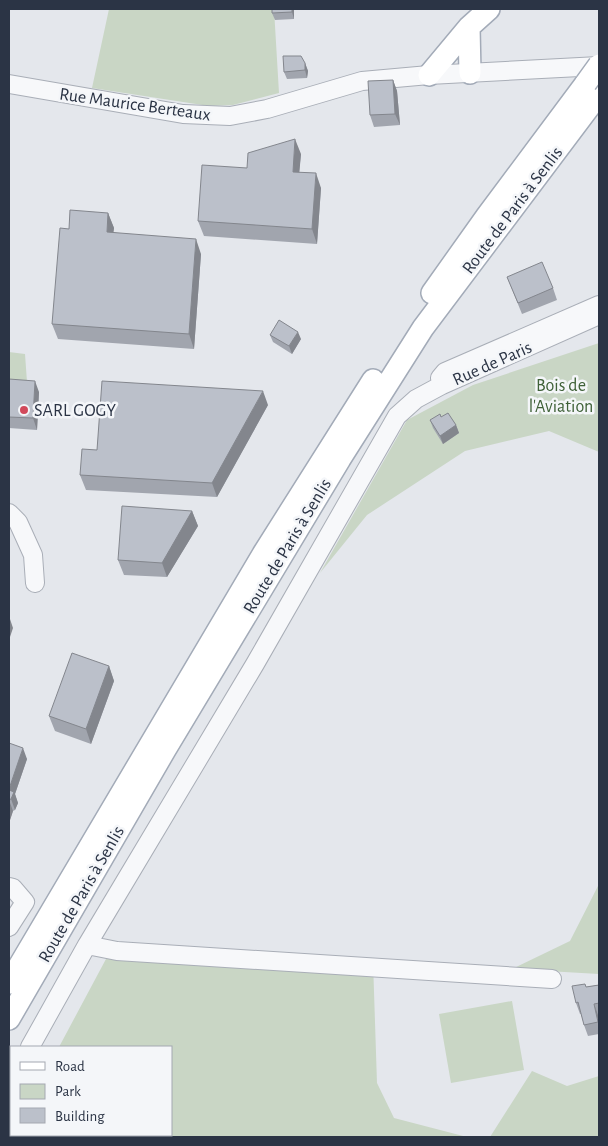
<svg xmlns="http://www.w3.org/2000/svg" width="608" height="1146" font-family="'Alegreya Sans',sans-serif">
  <rect width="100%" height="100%" fill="#e4e7ec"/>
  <path fill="#c9d6c5" d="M 109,9 L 274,9 L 279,93 L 233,105 L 209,106 L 92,88 Z
    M 599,343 L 599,452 L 549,431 L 465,451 L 367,515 L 320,573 L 407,420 L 473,385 Z
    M 9,352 L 25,354 L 27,382 L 9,381 Z
    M 599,884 L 599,974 L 512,969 L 570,941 Z
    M 106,959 L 373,961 L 377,1083 L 394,1118 L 467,1137 L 12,1137 L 13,1135 L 171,1135 L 171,1047 L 59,1047 Z
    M 512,1001 L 524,1070 L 451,1083 L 439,1014 Z
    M 532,1071 L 567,1086 L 599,1076 L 599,1137 L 490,1137 Z"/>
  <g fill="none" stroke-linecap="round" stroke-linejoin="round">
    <defs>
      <path id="minor" d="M 9,84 L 183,114 L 230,116 L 267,109 L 362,81 L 429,75 L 599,66
        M 599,305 L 445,372 L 440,378 L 442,385 L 599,315
        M 9,513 L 18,522 L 33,555 L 35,583
        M 9,887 L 13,888 L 25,902 L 9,927
        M 87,945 L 117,951 L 552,979
        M 30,1047 L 87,945 L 255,664 L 397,416 L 416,399 L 442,385
        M 9,1085 L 11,1081"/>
      <path id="major" d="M 469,27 L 470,73
        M 429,75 L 469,27 L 489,9
        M 432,293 L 486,217 L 586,83
        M 9,983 L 263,554 L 373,380
        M 9,1019 L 165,750 L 340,459 L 423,328 L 599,94"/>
    </defs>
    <use href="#minor" stroke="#a9aeb7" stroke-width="20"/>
    <use href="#major" stroke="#a3abb8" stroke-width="24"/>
    <use href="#minor" stroke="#f7f8fa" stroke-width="18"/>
    <use href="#major" stroke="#fff" stroke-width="21"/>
    <defs>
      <path id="major-bridge" d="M 586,83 L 599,65"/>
    </defs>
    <use href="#major-bridge" stroke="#a3abb8" stroke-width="24" stroke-linecap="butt"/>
    <use href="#major-bridge" stroke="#fff" stroke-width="21"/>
  </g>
  <path fill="#a1a5ae" d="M 294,9 L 294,19 L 275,20 L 272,13 Z
    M 305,63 L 308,71 L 307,78 L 287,79 L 284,72 Z
    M 393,80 L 397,91 L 400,125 L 374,127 L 370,115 Z
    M 301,154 L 299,172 L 321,188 L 317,244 L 204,236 L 198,221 L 247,168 Z
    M 108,213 L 114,228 L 113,232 L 201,254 L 194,349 L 58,339 L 52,324 L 69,229 Z
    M 507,277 L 553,288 L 557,300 L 522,314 Z
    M 270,335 L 301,339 L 292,354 L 273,342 Z
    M 9,379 L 39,392 L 37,430 L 9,428 Z
    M 268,405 L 217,497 L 86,490 L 80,475 L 97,450 Z
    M 441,417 L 456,425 L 459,433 L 443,444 L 433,428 L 430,420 Z
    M 192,511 L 198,526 L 167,577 L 124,575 L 118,560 Z
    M 109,666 L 114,681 L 91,744 L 55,731 L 49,716 Z
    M 9,743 L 27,759 L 15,794 L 18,803 L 15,810 L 13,811 L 9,823 Z
    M 599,985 L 599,1015 L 598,1015 L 599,1019 L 599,1034 L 588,1036 L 584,1025 L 581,1014 L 580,1014 L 576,1003 L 586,987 Z"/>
  <path fill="#83868d" d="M 292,9 L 294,9 L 294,19 L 292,12 Z
    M 305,63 L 308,71 L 307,78 L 305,70 Z
    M 393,80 L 397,91 L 400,125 L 395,114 Z
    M 295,139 L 301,154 L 298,187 L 293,172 Z
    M 316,173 L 321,188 L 317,244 L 312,229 Z
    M 108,213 L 114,228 L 112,246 L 107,232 Z
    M 196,239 L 201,254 L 194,349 L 189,334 Z
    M 298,332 L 301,339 L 292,354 L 289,346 Z
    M 35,381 L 39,392 L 37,430 L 33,418 Z
    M 263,391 L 268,405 L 217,497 L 212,483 Z
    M 456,425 L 459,433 L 443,444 L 440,436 Z
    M 192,511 L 198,526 L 167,577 L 162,563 Z
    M 9,616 L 13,628 L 9,640 Z
    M 109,666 L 114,681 L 91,744 L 86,729 Z
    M 23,748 L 27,759 L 15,794 L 18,803 L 15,810 L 11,799 L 9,789 Z
    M 9,800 L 13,811 L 9,823 Z
    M 594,1004 L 598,1015 L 599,1025 L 598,1022 Z"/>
  <path fill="#bbc0ca" stroke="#83868d" d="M 272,9 L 292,9 L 292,12 L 272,13 Z
    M 283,56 L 301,56 L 305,63 L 305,70 L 284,72 Z
    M 393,80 L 395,114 L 370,115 L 368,81 Z
    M 295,139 L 293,172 L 316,173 L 312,229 L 198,221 L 202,165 L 247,168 L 248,153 Z
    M 70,210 L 108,213 L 107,232 L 196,239 L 189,334 L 52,324 L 60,228 L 69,229 Z
    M 542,262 L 553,288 L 518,303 L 507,277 Z
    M 279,320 L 298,332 L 289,346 L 270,335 Z
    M 9,379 L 35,381 L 33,418 L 9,417 Z
    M 102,381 L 263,391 L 212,483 L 80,475 L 82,449 L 97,450 Z
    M 448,413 L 456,425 L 440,436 L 430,420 L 440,414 L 441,417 Z
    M 122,506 L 192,511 L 162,563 L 118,560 Z
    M 72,653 L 109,666 L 86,729 L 49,716 Z
    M 9,743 L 23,748 L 9,789 Z
    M 9,790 L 14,792 L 11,799 L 9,800 Z
    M 585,984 L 586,987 L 599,985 L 599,1003 L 594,1004 L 598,1022 L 584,1025 L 578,1002 L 576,1003 L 572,986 Z"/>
  <circle fill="#d1495b" stroke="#f4f6f9" stroke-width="2" cx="24" cy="410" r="5"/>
  <g text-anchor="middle" stroke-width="5" stroke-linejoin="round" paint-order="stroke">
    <g font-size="18" fill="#2b3445" stroke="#f4f6f9">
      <text transform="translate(135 104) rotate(8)" y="6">Rue Maurice Berteaux</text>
      <text transform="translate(512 210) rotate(-53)" y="6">Route de Paris à Senlis</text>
      <text transform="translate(492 363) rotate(-24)" y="6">Rue de Paris</text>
      <text transform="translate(287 546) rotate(-59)" y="6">Route de Paris à Senlis</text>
      <text transform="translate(81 894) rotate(-60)" y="6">Route de Paris à Senlis</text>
    </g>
    <g font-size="18" fill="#3f6138" stroke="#f4f6f9">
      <text x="561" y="391">Bois de<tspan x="561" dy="21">l'Aviation</tspan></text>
    </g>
    <g font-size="18" fill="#2b3445" stroke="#f4f6f9" text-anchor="start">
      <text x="34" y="416">SARL GOGY</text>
    </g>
  </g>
  <rect width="608" height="1146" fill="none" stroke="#2b3445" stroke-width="20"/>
  <rect x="10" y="1046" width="162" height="90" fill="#f4f6f9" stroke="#a4a8b1"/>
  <rect x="20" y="1062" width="25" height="8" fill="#ffffff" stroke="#a4a8b1"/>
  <text x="55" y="1071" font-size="15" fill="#2b3445">Road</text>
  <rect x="20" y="1084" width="25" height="15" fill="#c9d6c5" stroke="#a4a8b1"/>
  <text x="55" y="1096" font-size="15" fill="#2b3445">Park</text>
  <rect x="20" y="1108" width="25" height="15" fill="#bbc0ca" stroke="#a4a8b1"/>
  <text x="55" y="1121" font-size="15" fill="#2b3445">Building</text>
</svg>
